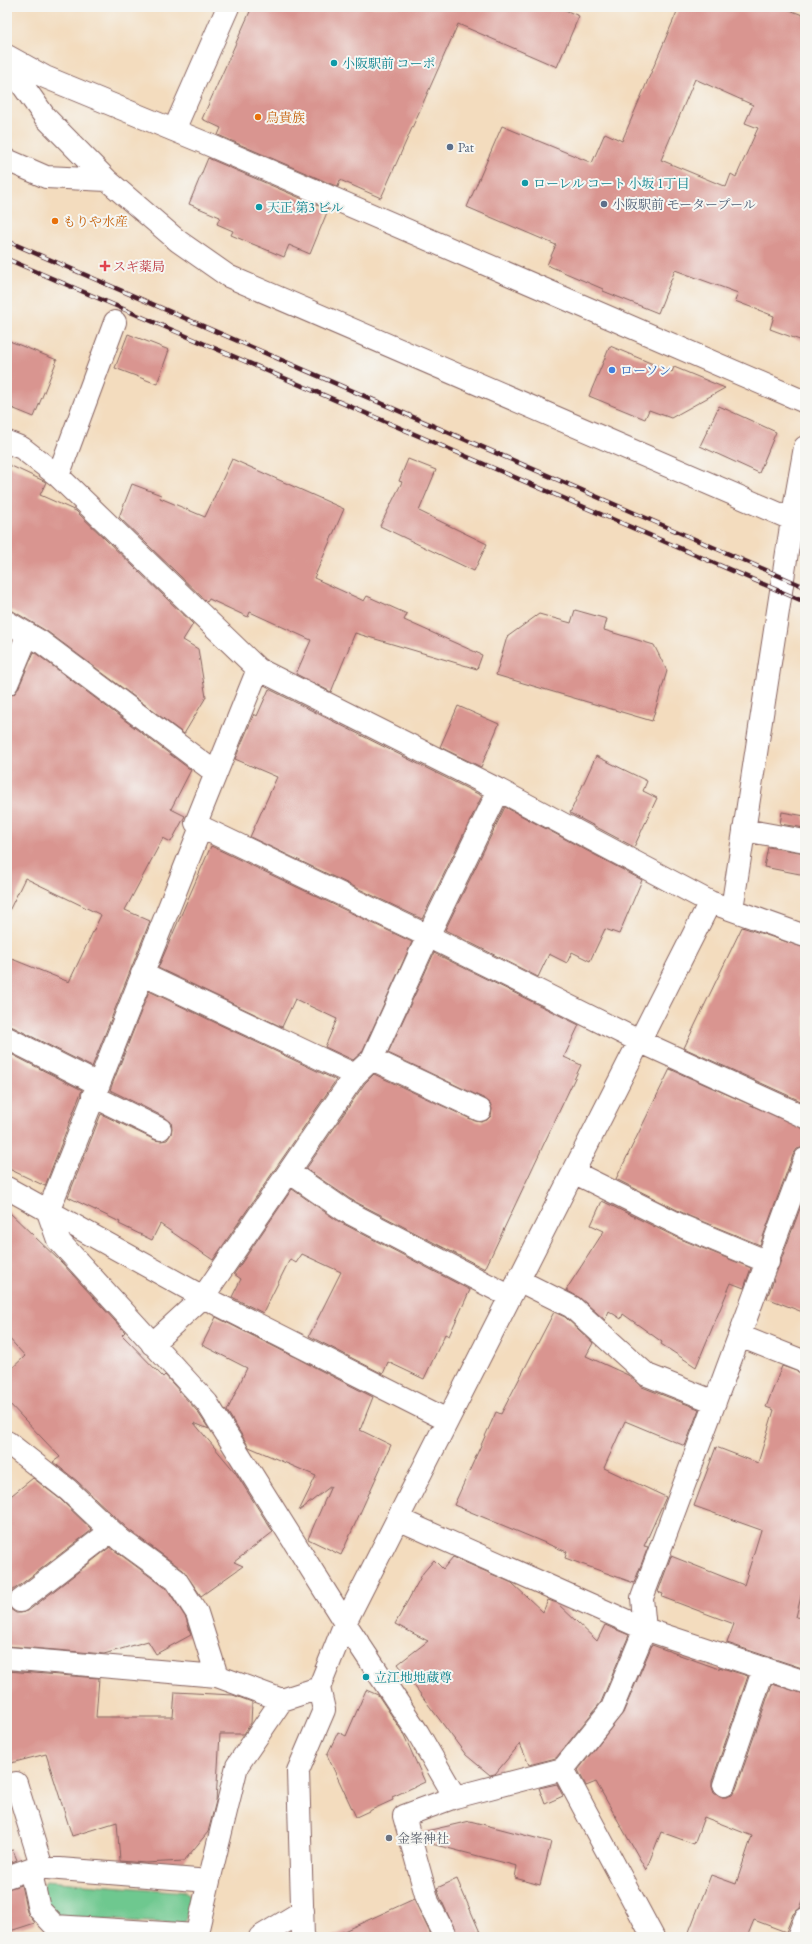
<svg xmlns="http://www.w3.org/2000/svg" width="812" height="1944" font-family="'EB Garamond','Noto Serif JP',serif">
  <rect width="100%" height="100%" fill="#f6f6f2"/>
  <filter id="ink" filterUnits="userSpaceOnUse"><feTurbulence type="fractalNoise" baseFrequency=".025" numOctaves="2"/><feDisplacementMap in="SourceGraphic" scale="8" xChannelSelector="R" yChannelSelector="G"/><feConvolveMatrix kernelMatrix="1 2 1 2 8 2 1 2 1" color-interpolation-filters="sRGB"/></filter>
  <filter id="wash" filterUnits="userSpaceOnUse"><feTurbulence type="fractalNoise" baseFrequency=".012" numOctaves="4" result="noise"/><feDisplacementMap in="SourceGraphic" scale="16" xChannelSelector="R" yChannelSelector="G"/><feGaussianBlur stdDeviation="0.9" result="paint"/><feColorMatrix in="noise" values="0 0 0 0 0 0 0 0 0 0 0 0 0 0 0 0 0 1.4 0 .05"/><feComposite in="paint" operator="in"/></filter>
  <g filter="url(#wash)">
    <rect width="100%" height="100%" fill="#f3dcbe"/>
    <path fill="#6ec88f" stroke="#5c745d" d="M 46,1881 L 187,1892 L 192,1899 L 184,1924 L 59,1917 L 45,1903 L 42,1887 Z"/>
    <g id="blocks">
      <path fill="#d99590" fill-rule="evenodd" d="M 252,7 L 558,7 L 579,16 L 557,67 L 458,24 L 381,198 L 340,180 L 338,187 L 218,135 L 221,128 L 202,119 Z
        M 679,7 L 782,7 L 805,16 L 805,342 L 770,329 L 774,316 L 735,301 L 738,293 L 675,270 L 658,313 L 603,291 L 603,289 L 547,265 L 556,245 L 467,207 L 502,126 L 592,163 L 605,133 L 622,141 ZM 695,79 L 753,105 L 745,123 L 758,128 L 736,177 L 731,174 L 726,187 L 661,160 Z
        M 208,158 L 328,210 L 310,254 L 289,245 L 284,257 L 231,235 L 233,231 L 217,224 L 220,217 L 189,204 Z
        M 128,334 L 169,350 L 157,384 L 115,368 Z
        M 7,340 L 57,360 L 34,417 L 7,406 Z
        M 610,346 L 672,372 L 674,367 L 725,388 L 671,418 L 649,410 L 645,419 L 589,396 Z
        M 719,406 L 776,432 L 759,473 L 700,446 Z
        M 232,459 L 344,509 L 314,578 L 364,601 L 367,596 L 407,614 L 404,620 L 482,655 L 477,669 L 355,633 L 331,692 L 296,674 L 311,640 L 250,612 L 248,617 L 209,599 L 207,602 L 119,517 L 132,484 L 161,495 L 160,498 L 205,517 Z
        M 408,459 L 436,470 L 419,511 L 487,544 L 474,571 L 380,526 L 402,482 L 399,481 Z
        M 7,464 L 46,482 L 40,495 L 76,511 L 193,624 L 183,640 L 198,649 L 206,697 L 184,734 L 48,632 L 13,611 L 7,610 Z
        M 575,610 L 607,619 L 604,630 L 654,645 L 667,671 L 652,721 L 496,675 L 507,637 L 539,614 L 571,623 Z
        M 7,636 L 12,640 L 7,652 Z
        M 34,652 L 191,770 L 171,809 L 185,816 L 171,842 L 163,838 L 125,910 L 150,921 L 92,1067 L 13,1027 L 7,1026 L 7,957 L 69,982 L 101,915 L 25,878 L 7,915 L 7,696 L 14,694 L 18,689 Z
        M 269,689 L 482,796 L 422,919 L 250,837 L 277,777 L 235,759 L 254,714 L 257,716 Z
        M 458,706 L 499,724 L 481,767 L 440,747 Z
        M 596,756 L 647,781 L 643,791 L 657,798 L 634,847 L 570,813 Z
        M 505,807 L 642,880 L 619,934 L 605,929 L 590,961 L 572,952 L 567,963 L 549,954 L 538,977 L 445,930 Z
        M 782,812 L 805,816 L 805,828 L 780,824 Z
        M 211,846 L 412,942 L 362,1052 L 353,1060 L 325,1047 L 337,1019 L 295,999 L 282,1027 L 158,968 Z
        M 768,847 L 805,853 L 805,875 L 764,867 Z
        M 742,927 L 805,948 L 805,1103 L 684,1048 Z
        M 434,953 L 579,1025 L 564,1057 L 581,1065 L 485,1269 L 350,1199 L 306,1169 L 365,1083 L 374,1074 L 475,1121 L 481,1122 L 487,1120 L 491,1116 L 492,1109 L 490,1103 L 485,1099 L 388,1053 Z
        M 149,991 L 336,1080 L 213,1260 L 160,1224 L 152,1240 L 119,1224 L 120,1222 L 68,1197 L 101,1114 L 155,1140 L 161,1141 L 167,1140 L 171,1134 L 172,1128 L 171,1122 L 166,1118 L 110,1090 Z
        M 7,1052 L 82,1090 L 45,1186 L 7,1168 Z
        M 670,1069 L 805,1129 L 805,1147 L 797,1149 L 793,1155 L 760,1245 L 689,1216 L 616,1179 Z
        M 292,1189 L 338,1221 L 470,1290 L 449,1336 L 445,1334 L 424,1379 L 388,1362 L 383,1374 L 309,1336 L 341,1272 L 302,1254 L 296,1263 L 290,1259 L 263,1313 L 232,1297 L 241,1279 L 234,1274 Z
        M 805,1195 L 805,1313 L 767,1298 Z
        M 602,1201 L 678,1238 L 751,1268 L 744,1288 L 731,1283 L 696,1367 L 661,1344 L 662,1342 L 623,1314 L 621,1319 L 609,1311 L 605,1320 L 580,1298 L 566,1290 L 604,1231 L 591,1225 Z
        M 7,1210 L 62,1263 L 125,1332 L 122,1335 L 163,1377 L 165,1375 L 197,1411 L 209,1429 L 194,1423 L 235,1472 L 273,1532 L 234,1562 L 243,1566 L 201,1596 L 183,1570 L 129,1530 L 77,1481 L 53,1462 L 60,1457 L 7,1401 L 7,1373 L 25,1356 L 7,1336 Z
        M 554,1312 L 565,1317 L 593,1343 L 586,1356 L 628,1375 L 642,1387 L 699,1409 L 685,1446 L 625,1421 L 604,1468 L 666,1497 L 644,1546 L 648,1547 L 634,1583 L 565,1558 L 567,1552 L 454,1505 L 496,1412 L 501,1414 Z
        M 216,1317 L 373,1397 L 360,1430 L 391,1445 L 341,1555 L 308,1539 L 331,1486 L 299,1511 L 316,1476 L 249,1447 L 227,1411 L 247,1368 L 202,1345 Z
        M 782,1366 L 805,1374 L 805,1580 L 796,1617 L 805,1618 L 805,1669 L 727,1643 L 734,1624 L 662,1597 L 663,1594 L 658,1592 L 671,1556 L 744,1585 L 761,1530 L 694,1506 L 716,1447 L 758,1463 L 774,1410 L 766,1407 Z
        M 33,1478 L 60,1499 L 92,1530 L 12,1591 L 9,1596 L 8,1602 L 10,1609 L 16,1613 L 21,1613 L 28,1611 L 110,1547 L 167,1589 L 186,1618 L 191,1635 L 156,1654 L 148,1641 L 104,1654 L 7,1646 L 7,1499 Z
        M 453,1557 L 512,1583 L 543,1612 L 548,1600 L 557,1603 L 597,1641 L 605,1625 L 629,1635 L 601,1702 L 556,1758 L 529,1765 L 520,1744 L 495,1774 L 490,1775 L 466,1755 L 398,1664 L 428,1641 L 395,1624 L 423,1573 L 434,1560 L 443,1569 Z
        M 652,1645 L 719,1669 L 719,1667 L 748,1676 L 712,1781 L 712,1787 L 714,1793 L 720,1797 L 726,1797 L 732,1795 L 736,1789 L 772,1684 L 805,1694 L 805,1896 L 800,1908 L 793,1914 L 786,1932 L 754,1920 L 747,1937 L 687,1937 L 711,1875 L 736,1884 L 752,1836 L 704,1817 L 694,1844 L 661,1832 L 646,1870 L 596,1782 L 586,1786 L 578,1770 L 623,1713 Z
        M 7,1671 L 99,1678 L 96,1717 L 173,1717 L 175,1692 L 233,1695 L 252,1702 L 251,1723 L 244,1734 L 220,1734 L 216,1801 L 208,1832 L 184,1861 L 145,1863 L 120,1861 L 117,1822 L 72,1836 L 46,1754 L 7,1764 Z
        M 366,1690 L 378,1695 L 403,1733 L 425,1782 L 392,1797 L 393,1800 L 356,1817 L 327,1755 L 338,1732 L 346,1736 Z
        M 557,1784 L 563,1796 L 545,1804 L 539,1788 Z
        M 470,1821 L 551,1842 L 540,1885 L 515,1878 L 517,1866 L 424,1842 L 422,1832 Z
        M 13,1850 L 17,1860 L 7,1864 L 7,1851 Z
        M 457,1879 L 482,1937 L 458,1937 L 440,1897 L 437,1888 Z
        M 21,1885 L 27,1912 L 35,1923 L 7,1932 L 7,1889 Z
        M 414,1899 L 432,1937 L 331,1937 Z"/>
    </g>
  </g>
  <g filter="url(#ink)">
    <use href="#blocks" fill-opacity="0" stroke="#85615e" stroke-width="1"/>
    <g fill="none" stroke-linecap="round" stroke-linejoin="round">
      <defs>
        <path id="minor" d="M 7,56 L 45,77 L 205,143 L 805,402
          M 7,63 L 45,117 L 107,180 L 178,241 L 228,276 L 805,525
          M 174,130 L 228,7
          M 7,160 L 46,177 L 107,180
          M 7,442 L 22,448 L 58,476 L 258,669 L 499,790 L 710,902 L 805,936
          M 58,476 L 115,322
          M 7,622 L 41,642 L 216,773
          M 258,669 L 196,823 L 201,827 L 48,1212 L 58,1240 L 207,1403 L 345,1623 L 418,1733 L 455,1797
          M 7,684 L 28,634
          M 201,827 L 428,936 L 639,1041 L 805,1117
          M 744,830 L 805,841
          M 732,909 L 792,520 L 805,447
          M 142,974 L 355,1075
          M 7,1038 L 98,1084
          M 372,1059 L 480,1110
          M 93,1096 L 160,1129
          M 289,1172 L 344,1210 L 509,1296
          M 573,1172 L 684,1227 L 768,1262
          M 7,1188 L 203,1297 L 447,1420
          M 518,1280 L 572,1307 L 647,1375 L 715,1402
          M 740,1336 L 805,1362
          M 152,1344 L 203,1297 L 355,1075 L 372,1059 L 428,936 L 499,790
          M 7,1442 L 68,1490 L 121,1540 L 176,1580 L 197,1613 L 217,1676
          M 398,1519 L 645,1629 L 805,1682
          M 20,1601 L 111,1531
          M 7,1658 L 217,1676 L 282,1700 L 319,1688
          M 563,1769 L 653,1937
          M 16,1783 L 42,1868
          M 724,1785 L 764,1668
          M 30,1869 L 39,1909 L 55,1926 L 196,1935
          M 7,1877 L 35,1867 L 209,1881 L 237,1766 L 282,1700
          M 196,1937 L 209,1881
          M 260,1937 L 303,1911
          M 303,1937 L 298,1771 L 324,1710 L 319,1688 L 345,1623 L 710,902
          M 446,1937 L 428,1902 L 404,1816 L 455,1797 L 563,1769 L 612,1708 L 645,1629 L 642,1598 L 805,1159
          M 798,1937 L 805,1919"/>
      </defs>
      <use href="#minor" stroke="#85615e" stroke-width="24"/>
      <use href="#minor" stroke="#fff" stroke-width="22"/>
      <defs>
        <path id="rail" d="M 7,241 L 805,587
          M 7,259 L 805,602"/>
      </defs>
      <use href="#rail" stroke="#4a1f2b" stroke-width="4.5"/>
      <use href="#rail" stroke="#f6f6f2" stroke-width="3" stroke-dasharray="9" stroke-linecap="butt"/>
    </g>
  </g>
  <g fill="#0f9aa8" stroke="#f6f6f2" stroke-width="1.5">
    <circle cx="334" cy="63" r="4"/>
    <circle cx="525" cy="183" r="4"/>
    <circle cx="259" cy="207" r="4"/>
    <circle cx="366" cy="1677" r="4"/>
  </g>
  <g fill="#e8710a" stroke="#f6f6f2" stroke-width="1.5">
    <circle cx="258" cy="117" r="4"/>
    <circle cx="55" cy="221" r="4"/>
  </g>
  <g fill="#5c6f8a" stroke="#f6f6f2" stroke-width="1.5">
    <circle cx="450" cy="147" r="4"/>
    <circle cx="604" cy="204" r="4"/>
  </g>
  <path fill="#e0444e" stroke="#f6f6f2" stroke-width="1.5" d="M103 260h4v4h4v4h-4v4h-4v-4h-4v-4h4z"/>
  <circle fill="#3f7fe0" stroke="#f6f6f2" stroke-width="1.5" cx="612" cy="370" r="4"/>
  <circle fill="#6b7280" stroke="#f6f6f2" stroke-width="1.5" cx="389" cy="1838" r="4"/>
  <g text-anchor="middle" stroke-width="4" stroke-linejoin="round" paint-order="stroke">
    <g font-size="13" fill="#0d838f" stroke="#f6f6f2" text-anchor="start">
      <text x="342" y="68">小阪駅前 コーポ</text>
      <text x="533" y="188">ローレル コート 小坂 1丁目</text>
      <text x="267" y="212">天正 第3 ビル</text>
      <text x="374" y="1682">立江地地蔵尊</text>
    </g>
    <g font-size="13" fill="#c56008" stroke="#f6f6f2" text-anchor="start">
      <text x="266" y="122">鳥貴族</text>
      <text x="63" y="226">もりや水産</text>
    </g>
    <g font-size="13" fill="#4e5e75" stroke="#f6f6f2" text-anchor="start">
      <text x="458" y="152">Pat</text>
      <text x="612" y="209">小阪駅前 モータープール</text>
    </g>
    <g font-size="13" fill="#be3a42" stroke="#f6f6f2" text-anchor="start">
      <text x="113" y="271">スギ薬局</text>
    </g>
    <g font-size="13" fill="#366cbe" stroke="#f6f6f2" text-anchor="start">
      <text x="620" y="375">ローソン</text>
    </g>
    <g font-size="13" fill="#5b616d" stroke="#f6f6f2" text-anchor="start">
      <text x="397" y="1843">金峯神社</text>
    </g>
  </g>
  <rect width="812" height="1944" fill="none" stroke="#f6f6f2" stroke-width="24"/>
</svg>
